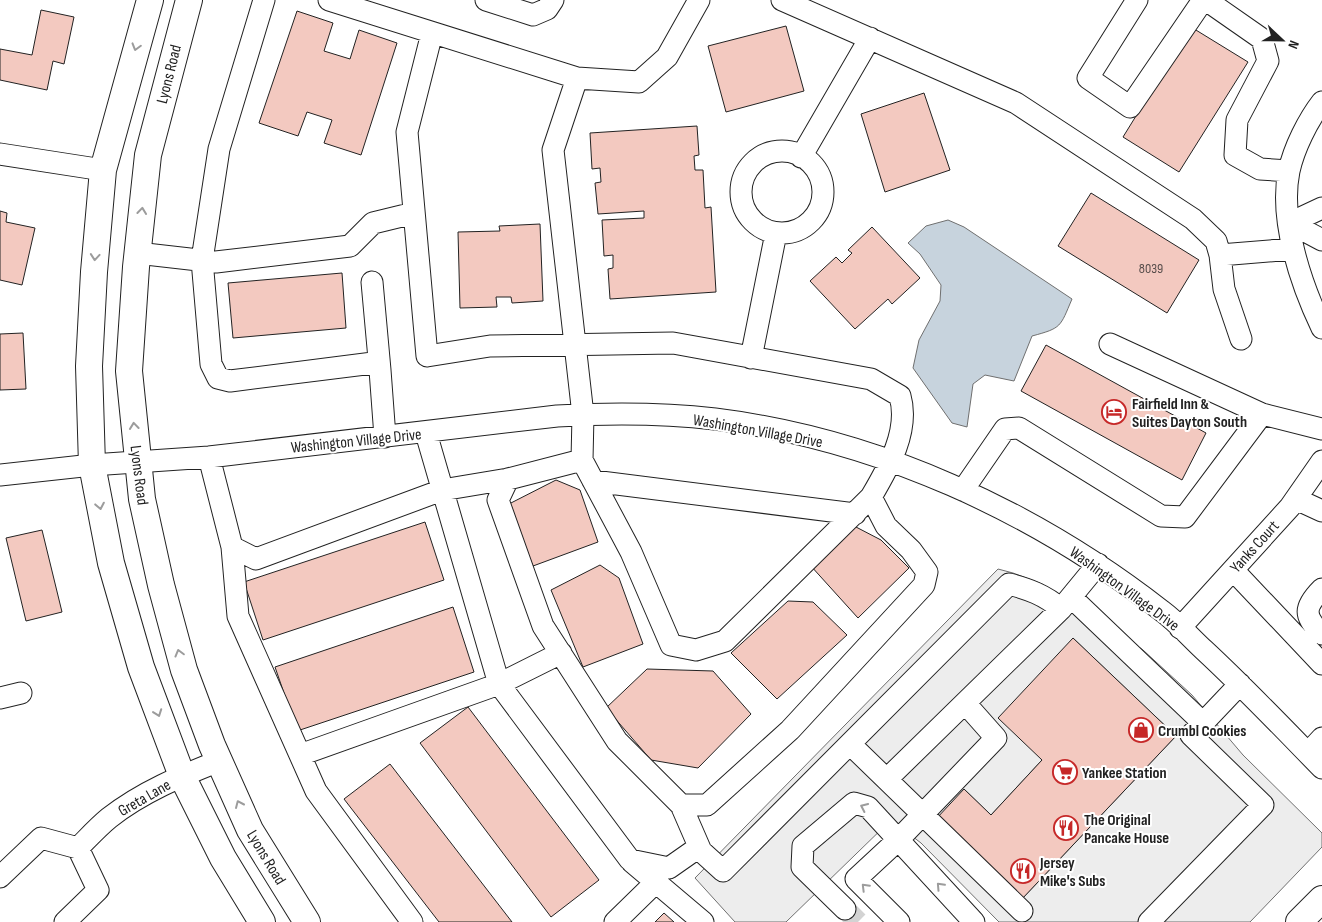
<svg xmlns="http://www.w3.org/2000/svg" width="1322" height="922" font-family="'Sofia Sans Condensed',sans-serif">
  <rect width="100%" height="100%" fill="#fff"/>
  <path fill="#ededed" stroke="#6f6f6f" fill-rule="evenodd" d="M 998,569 L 1013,573 L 1042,584 L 1096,617 L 1143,650 L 1192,695 L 1243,755 L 1322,833 L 1322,847 L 1250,922 L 999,922 L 921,843 L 891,820 L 786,922 L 735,922 L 695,878 ZM 1073,638 L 1176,736 L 1021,900 L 964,789 L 991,815 L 1042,760 Z"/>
  <path fill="#c7d3dd" stroke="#6f6f6f" d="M 948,220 L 964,227 L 1072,299 C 1060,327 1062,328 1032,336 L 1014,381 L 985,375 L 973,384 L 967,427 L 952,423 L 913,368 L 919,340 L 940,301 L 941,285 L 920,254 L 908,243 L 926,226 Z"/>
  <path fill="#f3c9c0" stroke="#222" d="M 41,10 L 74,17 L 64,64 L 53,61 L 47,90 L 0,80 L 0,49 L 32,55 Z
    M 297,11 L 333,23 L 324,51 L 350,59 L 359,30 L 397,43 L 361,155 L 324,143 L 332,120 L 307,112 L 298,136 L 259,123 Z
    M 786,26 L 804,91 L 726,112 L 708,46 Z
    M 1191,27 L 1248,62 L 1179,172 L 1123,137 Z
    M 924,93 L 950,170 L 885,192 L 861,114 Z
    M 697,126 L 699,155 L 694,156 L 695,170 L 703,170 L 705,208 L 711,207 L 716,292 L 610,299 L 608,269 L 613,268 L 613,255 L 604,256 L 602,220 L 644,218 L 644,211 L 598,214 L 595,183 L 601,182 L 600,168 L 592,169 L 590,133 Z
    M 1091,193 L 1199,260 L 1167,313 L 1058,246 Z
    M 0,211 L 7,213 L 6,222 L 35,228 L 22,285 L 0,280 Z
    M 540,224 L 543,301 L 512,303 L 511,297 L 496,297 L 497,307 L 460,308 L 458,232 L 500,231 L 499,226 Z
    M 872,227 L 920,278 L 892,304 L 888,299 L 855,329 L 810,281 L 836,257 L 842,263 L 852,253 L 848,250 Z
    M 342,273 L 346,328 L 233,338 L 228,283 Z
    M 23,333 L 26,389 L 0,390 L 0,334 Z
    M 1046,345 L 1206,433 L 1182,480 L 1021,391 Z
    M 556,480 L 580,490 L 598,542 L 533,566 L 507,505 Z
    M 425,522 L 444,580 L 263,640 L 244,582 Z
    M 856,527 L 881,540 L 909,568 L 858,618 L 810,565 Z
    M 42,530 L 62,612 L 26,621 L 6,538 Z
    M 600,565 L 619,578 L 643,644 L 583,667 L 551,590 Z
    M 788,601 L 813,602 L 847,635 L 777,699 L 731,653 Z
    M 453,607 L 474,672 L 297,731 L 275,667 Z
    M 1073,638 L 1176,736 L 1021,900 L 936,819 L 964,789 L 991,815 L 1042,760 L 998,718 Z
    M 647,669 L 713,671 L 751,714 L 698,768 L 651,760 L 606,708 Z
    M 468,707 L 599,880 L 551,917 L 420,743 Z
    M 390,764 L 512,922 L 439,922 L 344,799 Z
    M 664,913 L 674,922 L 655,922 Z"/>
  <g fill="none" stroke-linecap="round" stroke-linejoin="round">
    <path stroke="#d3d3d3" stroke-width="21" stroke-dasharray="21 11" stroke-linecap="butt" d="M 845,909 L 858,922"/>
    <defs>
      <path id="minor" d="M 264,0 L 219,149 L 202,260 L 211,364 L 218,378 L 230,381 L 373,363 L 380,370 L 385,437
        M 329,0 L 577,78 L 639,82 L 667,57 L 699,0
        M 486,0 L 533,15 L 547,9 L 553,0
        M 782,0 L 1016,103 L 1193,219 L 1216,241 L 1220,255 L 1293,249
        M 1137,0 L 1088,78 L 1130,107 L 1203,0
        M 1206,0 L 1262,39 L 1268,61 L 1237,120 L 1235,155 L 1260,169 L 1289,171
        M 432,33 L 407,132 L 427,356 L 490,346 L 673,343 L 871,379 L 900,396 C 910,431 888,468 871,497 L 886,526 L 911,550 L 927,572 L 924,585 L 790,730 L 707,805 L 681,805 L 617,741 L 543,626 L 498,500 L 508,479 L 582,460 L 583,415 L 553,150 L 577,78
        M 1322,102 C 1308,120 1294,148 1289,171 C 1279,220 1301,284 1322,328
        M741 192a41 41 0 1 1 82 0a41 41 0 1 1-82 0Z
        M 0,154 L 103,170
        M 801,157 L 870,38
        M 1290,223 L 1322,240
        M 1290,223 L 1322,208
        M 137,253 L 216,262 L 350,246 L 373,223 L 414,213
        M 1220,255 L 1224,289 L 1241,339
        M 372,282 L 380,370
        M 1110,344 L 1262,414 L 1322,429
        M 751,358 L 776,233
        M 426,433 L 499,684 L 630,860 L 669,868 L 699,847
        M 209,457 L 232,547 L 256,559 L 442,490 L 508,479
        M 582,460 L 631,552 L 671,645 L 696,650 L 725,641 L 871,497
        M 0,475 L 92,465 L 209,457 L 557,416 C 610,413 662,413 715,419 C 877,439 1034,511 1162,611 C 1177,622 1190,637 1204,650 C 1245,688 1283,728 1322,768
        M 593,481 L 855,514
        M 963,490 L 1005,429 L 1019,428 L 1161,516 L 1185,517 L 1262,414
        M 1296,499 L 1322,511
        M 232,547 L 238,616 L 316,791 L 412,922
        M 1233,570 L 1322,664
        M 1322,589 C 1304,607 1303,616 1322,634
        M 1071,597 L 1203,723 L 1240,684
        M 1180,628 L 1290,507 L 1322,461
        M 0,698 L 21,693
        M 850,744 L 1022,911
        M 1308,753 L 1322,738
        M 300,755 L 499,684 L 561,653
        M 887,779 L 1061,609 L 1098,564
        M 681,805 L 701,851 L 723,871 L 1009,584 C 1028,589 1045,595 1061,609
        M 78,848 C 88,838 98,827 109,818 C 142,792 181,776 219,761
        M 632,862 L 703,922
        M 0,877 L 41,838 L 78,848 L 98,890 L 65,922
        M 845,909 L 802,867 L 803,846 L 854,803 L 868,807 L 974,922
        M 615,922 L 656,882
        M 899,922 L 856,879 L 898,840 L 996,738 L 965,703
        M 1149,922 L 1263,805 L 1191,735 L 1203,723"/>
      <path id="major" d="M 150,0 L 103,170 L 94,272 L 89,366 L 92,465 L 111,563 L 141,667 L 182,776 L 223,858 L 262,922
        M 189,0 L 148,155 L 136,267 L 129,371 L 142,499 L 161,585 L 184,670 L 212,745 L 250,830 L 307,922
        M 1299,922 L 1322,899"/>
    </defs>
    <use href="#minor" stroke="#222" stroke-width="23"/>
    <use href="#major" stroke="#222" stroke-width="28"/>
    <use href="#minor" stroke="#fff" stroke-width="21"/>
    <use href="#major" stroke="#fff" stroke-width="26"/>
  </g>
  <defs><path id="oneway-chevron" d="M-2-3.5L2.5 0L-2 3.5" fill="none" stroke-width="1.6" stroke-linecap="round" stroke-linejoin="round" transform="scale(1.25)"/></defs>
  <g stroke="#9c9c9c">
    <use href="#oneway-chevron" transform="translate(136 47) rotate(106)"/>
    <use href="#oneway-chevron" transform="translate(142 211) rotate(-84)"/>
    <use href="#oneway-chevron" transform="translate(95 257) rotate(95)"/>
    <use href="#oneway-chevron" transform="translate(134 426) rotate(-96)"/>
    <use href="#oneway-chevron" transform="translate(100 506) rotate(79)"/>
    <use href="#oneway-chevron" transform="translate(179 653) rotate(-105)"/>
    <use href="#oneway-chevron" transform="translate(158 713) rotate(70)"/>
    <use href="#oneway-chevron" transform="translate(239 804) rotate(-114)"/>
    <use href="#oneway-chevron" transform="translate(864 807) rotate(-155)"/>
    <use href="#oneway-chevron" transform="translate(940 886) rotate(-133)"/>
    <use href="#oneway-chevron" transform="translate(865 887) rotate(-135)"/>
  </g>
  <defs>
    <symbol id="hotel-ring" viewBox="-11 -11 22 22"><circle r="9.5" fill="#fff" stroke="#c62828" stroke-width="1.5"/><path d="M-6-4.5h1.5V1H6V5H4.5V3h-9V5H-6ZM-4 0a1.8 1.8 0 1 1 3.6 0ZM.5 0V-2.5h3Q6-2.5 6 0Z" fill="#c62828"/></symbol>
    <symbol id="shop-ring" viewBox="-11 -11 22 22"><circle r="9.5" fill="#fff" stroke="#c62828" stroke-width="1.5"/><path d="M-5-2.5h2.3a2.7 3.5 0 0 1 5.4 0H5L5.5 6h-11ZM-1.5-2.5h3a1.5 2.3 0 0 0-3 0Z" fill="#c62828"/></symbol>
    <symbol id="supermarket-ring" viewBox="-11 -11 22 22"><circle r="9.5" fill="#fff" stroke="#c62828" stroke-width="1.5"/><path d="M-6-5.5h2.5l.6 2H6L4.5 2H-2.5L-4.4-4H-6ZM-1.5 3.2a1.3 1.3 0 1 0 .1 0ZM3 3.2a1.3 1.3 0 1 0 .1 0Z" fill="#c62828"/></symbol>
    <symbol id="restaurant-ring" viewBox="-11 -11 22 22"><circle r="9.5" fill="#fff" stroke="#c62828" stroke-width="1.5"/><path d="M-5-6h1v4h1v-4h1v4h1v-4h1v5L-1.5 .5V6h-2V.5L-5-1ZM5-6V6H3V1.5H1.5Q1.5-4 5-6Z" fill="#c62828"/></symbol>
  </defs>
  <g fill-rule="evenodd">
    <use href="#hotel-ring" x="1100" y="398" width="28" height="28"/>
    <use href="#shop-ring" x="1127" y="716" width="28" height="28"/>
    <use href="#supermarket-ring" x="1051" y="758" width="28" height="28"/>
    <use href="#restaurant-ring" x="1052" y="814" width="28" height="28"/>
    <use href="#restaurant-ring" x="1009" y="857" width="28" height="28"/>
  </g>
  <g text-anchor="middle" stroke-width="4" stroke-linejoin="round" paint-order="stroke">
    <g font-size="14" fill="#564c4a">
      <text x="1151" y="273">8039</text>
    </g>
    <g font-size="16" fill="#222" stroke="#fff">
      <text transform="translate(168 74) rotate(-76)" y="6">Lyons Road</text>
      <text transform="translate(758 430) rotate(10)" y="6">Washington Village Drive</text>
      <text transform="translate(356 440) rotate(-6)" y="6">Washington Village Drive</text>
      <text transform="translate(140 475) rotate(83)" y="6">Lyons Road</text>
      <text transform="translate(1254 546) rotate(-48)" y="6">Yanks Court</text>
      <text transform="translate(1125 588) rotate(36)" y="6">Washington Village Drive</text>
      <text transform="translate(144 797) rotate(-30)" y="6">Greta Lane</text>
      <text transform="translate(267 857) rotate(59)" y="6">Lyons Road</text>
    </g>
    <g font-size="16" font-weight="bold" fill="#222" stroke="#fff" text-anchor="start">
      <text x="1132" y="409">Fairfield Inn &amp;<tspan x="1132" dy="18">Suites Dayton South</tspan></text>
      <text x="1158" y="736">Crumbl Cookies</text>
      <text x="1082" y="778">Yankee Station</text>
      <text x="1084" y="825">The Original<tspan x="1084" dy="18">Pancake House</tspan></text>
      <text x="1040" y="868">Jersey<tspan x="1040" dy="18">Mike's Subs</tspan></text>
    </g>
  </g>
  <g transform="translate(1282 40) rotate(112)" stroke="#ffffff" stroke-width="4" paint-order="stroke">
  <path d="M0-4L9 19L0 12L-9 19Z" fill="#222222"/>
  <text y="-8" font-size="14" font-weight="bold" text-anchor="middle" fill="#222222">N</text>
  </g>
</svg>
